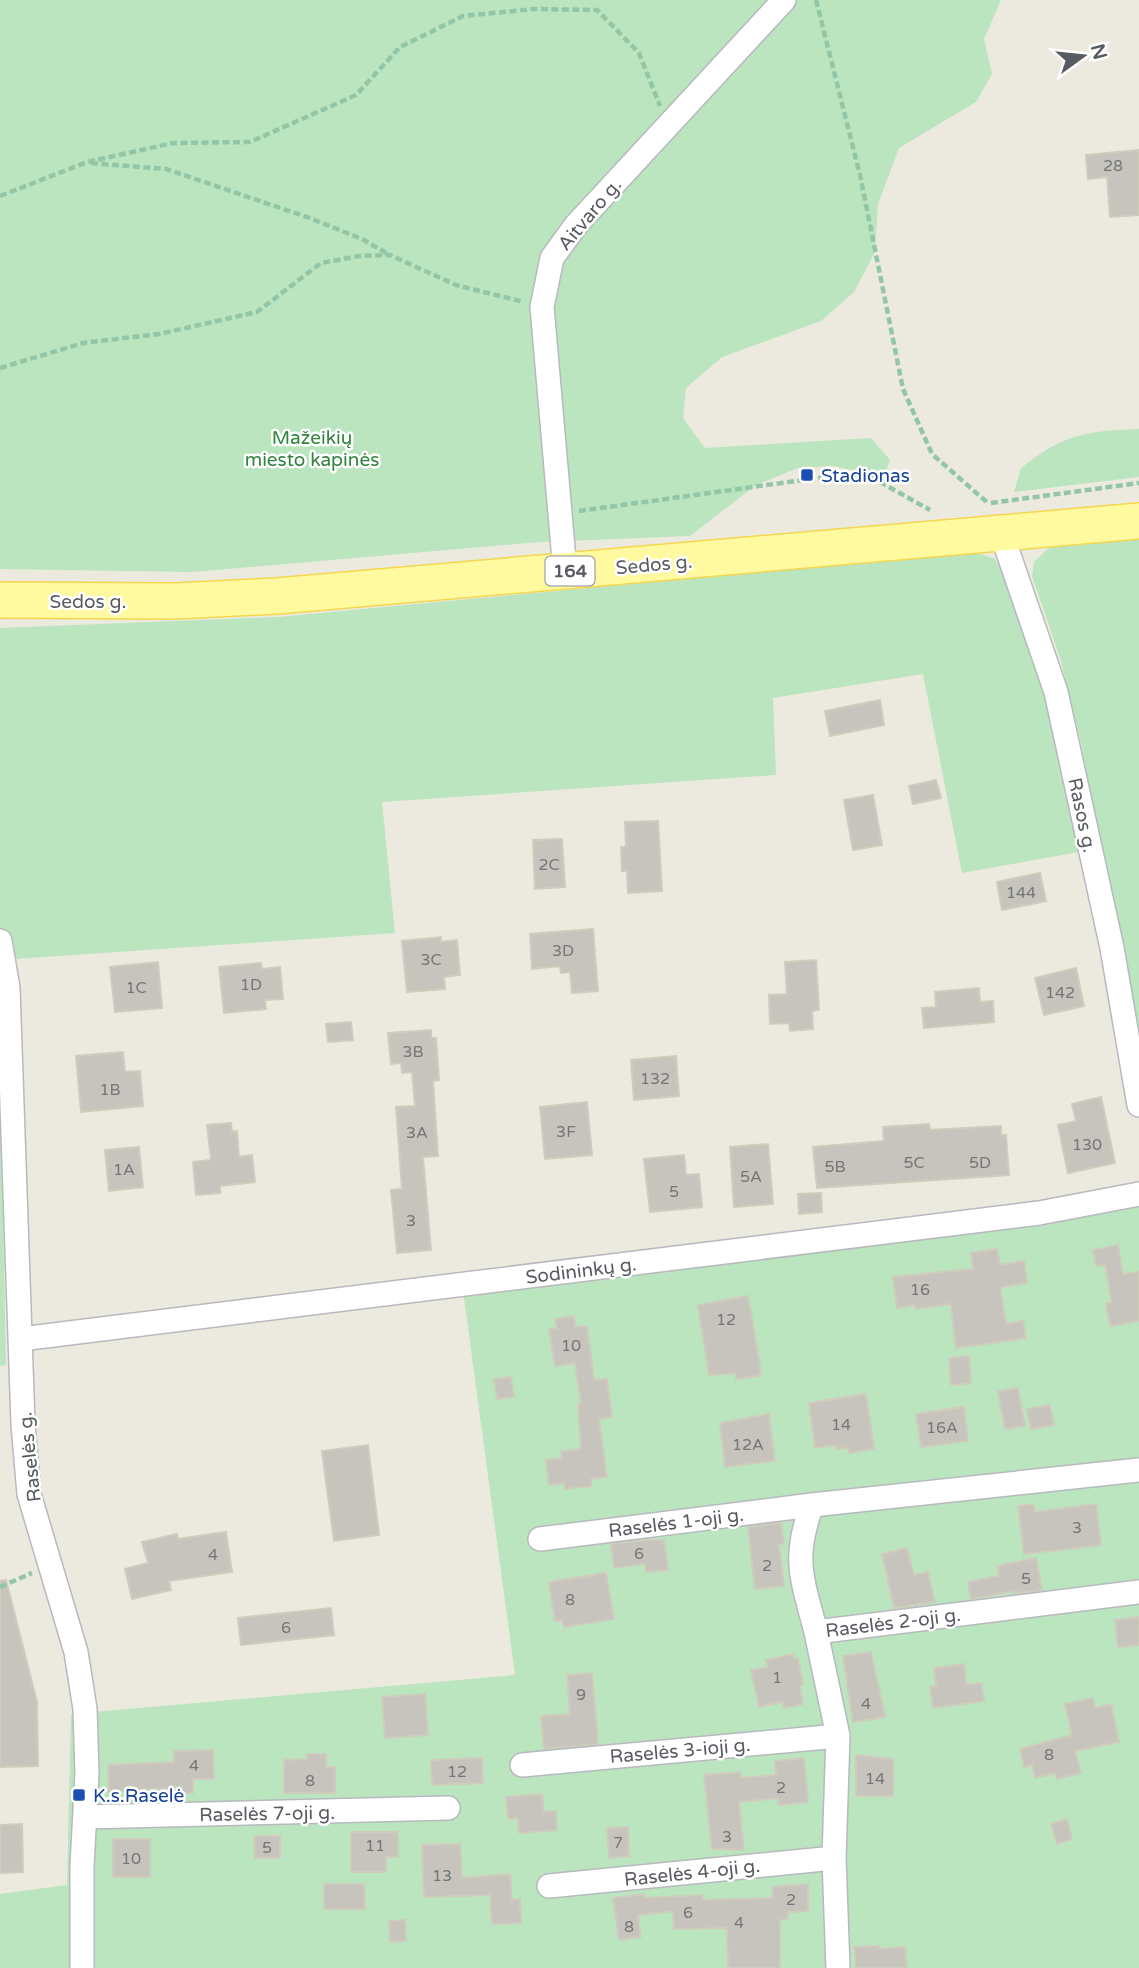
<svg xmlns="http://www.w3.org/2000/svg" width="1139" height="1968" font-family="'Varela Round',sans-serif">
  <rect width="100%" height="100%" fill="#eceadf"/>
  <path fill="#bae5be" d="M 0,0 L 1001,0 L 984,39 L 992,74 L 976,102 L 899,148 L 878,204 L 875,252 L 854,292 L 821,321 L 722,357 L 686,388 L 683,418 L 705,448 L 871,438 L 890,460 L 886,472 L 868,474 L 834,466 L 798,468 L 756,485 L 690,536 L 540,542 L 193,572 L 0,569 Z
    M 1139,429 L 1139,477 L 1014,492 L 1021,468 C 1064,434 1085,431 1139,429 Z
    M 1139,538 L 1139,1059 L 1081,743 L 1061,661 L 1032,576 L 1034,562 L 1050,547 L 1061,545 Z
    M 975,552 L 995,559 L 1006,576 L 1044,684 L 1079,852 L 962,873 L 923,674 L 773,698 L 776,775 L 382,802 L 395,933 L 0,960 L 0,628 L 278,617 Z
    M 0,1064 L 6,1365 L 0,1366 Z
    M 1139,1189 L 1139,1968 L 0,1968 L 0,1894 L 67,1885 L 71,1714 L 515,1675 L 461,1276 Z"/>
  <path fill="#c6c4bc" stroke="#d0ccbd" stroke-width="2" d="M 1139,150 L 1139,215 L 1110,217 L 1107,177 L 1088,179 L 1086,155 Z
    M 880,700 L 884,725 L 830,736 L 825,711 Z
    M 936,780 L 941,798 L 913,804 L 909,786 Z
    M 873,795 L 882,845 L 853,850 L 844,800 Z
    M 658,821 L 662,891 L 628,893 L 627,871 L 622,871 L 621,847 L 626,847 L 625,822 Z
    M 562,839 L 565,887 L 535,889 L 533,840 Z
    M 1040,873 L 1046,901 L 1002,910 L 997,882 Z
    M 593,929 L 598,991 L 572,993 L 570,972 L 561,973 L 560,966 L 532,969 L 530,934 Z
    M 441,937 L 441,942 L 457,940 L 460,975 L 444,977 L 445,989 L 407,992 L 402,941 Z
    M 816,960 L 819,1010 L 812,1011 L 813,1029 L 790,1031 L 789,1023 L 770,1024 L 769,995 L 787,994 L 785,962 Z
    M 158,962 L 162,1008 L 115,1012 L 110,967 Z
    M 261,963 L 262,969 L 280,967 L 283,999 L 265,1000 L 266,1009 L 224,1013 L 219,967 Z
    M 1076,968 L 1084,1006 L 1044,1015 L 1035,978 Z
    M 979,988 L 980,1002 L 993,1001 L 994,1022 L 924,1028 L 922,1008 L 936,1007 L 935,992 Z
    M 351,1022 L 353,1040 L 328,1042 L 326,1024 Z
    M 431,1030 L 431,1038 L 436,1038 L 439,1080 L 433,1081 L 438,1156 L 423,1157 L 431,1250 L 397,1253 L 391,1190 L 402,1189 L 396,1107 L 415,1106 L 412,1072 L 402,1073 L 401,1063 L 391,1064 L 388,1033 Z
    M 123,1052 L 125,1072 L 140,1071 L 143,1106 L 81,1112 L 76,1056 Z
    M 676,1056 L 679,1096 L 634,1100 L 631,1060 Z
    M 1101,1097 L 1115,1163 L 1068,1173 L 1058,1125 L 1076,1121 L 1072,1104 Z
    M 587,1102 L 592,1155 L 545,1159 L 540,1107 Z
    M 231,1123 L 232,1132 L 237,1131 L 239,1157 L 252,1155 L 255,1182 L 220,1186 L 220,1193 L 196,1195 L 193,1162 L 211,1160 L 207,1125 Z
    M 929,1124 L 930,1130 L 1001,1126 L 1001,1135 L 1006,1135 L 1009,1175 L 817,1188 L 813,1147 L 884,1141 L 883,1127 Z
    M 768,1144 L 773,1204 L 734,1207 L 730,1147 Z
    M 139,1147 L 143,1187 L 109,1191 L 105,1150 Z
    M 684,1155 L 686,1175 L 699,1174 L 702,1207 L 650,1212 L 644,1159 Z
    M 821,1193 L 822,1212 L 799,1214 L 798,1194 Z
    M 1118,1245 L 1123,1274 L 1139,1272 L 1139,1321 L 1110,1326 L 1106,1304 L 1112,1303 L 1105,1265 L 1096,1266 L 1093,1250 Z
    M 997,1249 L 1000,1265 L 1024,1261 L 1027,1283 L 1000,1287 L 1006,1324 L 1023,1321 L 1026,1338 L 956,1348 L 951,1304 L 915,1309 L 914,1305 L 897,1308 L 893,1277 L 973,1269 L 971,1253 Z
    M 748,1296 L 761,1372 L 758,1376 L 736,1379 L 736,1373 L 709,1375 L 698,1305 Z
    M 574,1316 L 575,1327 L 587,1326 L 594,1380 L 607,1379 L 612,1417 L 599,1419 L 607,1477 L 591,1479 L 591,1486 L 565,1489 L 564,1483 L 549,1485 L 546,1460 L 562,1458 L 561,1451 L 581,1449 L 578,1404 L 581,1403 L 575,1363 L 555,1366 L 549,1329 L 557,1328 L 555,1319 Z
    M 969,1356 L 971,1383 L 951,1385 L 949,1358 Z
    M 511,1377 L 514,1397 L 497,1399 L 494,1379 Z
    M 1018,1388 L 1025,1426 L 1005,1429 L 998,1391 Z
    M 866,1394 L 874,1449 L 849,1453 L 848,1448 L 836,1449 L 836,1445 L 815,1448 L 809,1403 Z
    M 1050,1405 L 1054,1425 L 1031,1429 L 1027,1409 Z
    M 964,1407 L 968,1441 L 921,1447 L 916,1414 Z
    M 769,1414 L 775,1461 L 725,1467 L 720,1423 Z
    M 368,1445 L 379,1535 L 334,1541 L 322,1451 Z
    M 1034,1504 L 1035,1512 L 1096,1504 L 1101,1545 L 1024,1554 L 1018,1506 Z
    M 781,1523 L 784,1544 L 779,1544 L 784,1586 L 755,1589 L 748,1527 Z
    M 226,1532 L 232,1572 L 169,1581 L 171,1590 L 132,1599 L 125,1569 L 148,1563 L 142,1542 L 177,1534 L 178,1539 Z
    M 646,1540 L 664,1540 L 668,1570 L 646,1572 L 645,1564 L 614,1568 L 611,1544 Z
    M 907,1548 L 914,1575 L 928,1572 L 935,1602 L 894,1608 L 882,1554 Z
    M 1036,1558 L 1042,1590 L 1014,1593 L 1014,1591 L 971,1599 L 968,1582 L 999,1576 L 997,1566 Z
    M 606,1573 L 614,1619 L 564,1627 L 562,1620 L 555,1621 L 549,1582 Z
    M 6,1580 L 37,1702 L 38,1766 L 0,1767 L 0,1581 Z
    M 331,1608 L 334,1635 L 241,1645 L 238,1618 Z
    M 1139,1617 L 1139,1645 L 1118,1647 L 1115,1620 Z
    M 871,1652 L 885,1717 L 853,1722 L 843,1656 Z
    M 794,1654 L 794,1658 L 798,1658 L 803,1685 L 800,1686 L 803,1704 L 784,1708 L 783,1702 L 759,1707 L 751,1670 L 768,1667 L 766,1660 Z
    M 964,1664 L 966,1685 L 981,1683 L 984,1701 L 933,1708 L 930,1687 L 936,1686 L 934,1668 Z
    M 592,1673 L 598,1744 L 544,1749 L 541,1716 L 570,1714 L 567,1675 Z
    M 425,1694 L 428,1735 L 385,1738 L 382,1697 Z
    M 1093,1698 L 1095,1708 L 1111,1704 L 1119,1742 L 1075,1751 L 1081,1773 L 1057,1779 L 1055,1773 L 1035,1778 L 1032,1765 L 1024,1767 L 1020,1749 L 1072,1735 L 1065,1704 Z
    M 213,1750 L 214,1779 L 193,1779 L 193,1793 L 174,1793 L 174,1788 L 109,1791 L 108,1765 L 174,1762 L 174,1751 Z
    M 307,1754 L 326,1754 L 326,1767 L 335,1767 L 335,1793 L 284,1793 L 284,1760 L 307,1759 Z
    M 856,1755 L 893,1759 L 893,1796 L 856,1796 Z
    M 482,1758 L 483,1783 L 432,1785 L 431,1760 Z
    M 804,1758 L 808,1802 L 779,1805 L 778,1798 L 739,1802 L 744,1850 L 712,1849 L 704,1775 L 740,1772 L 741,1778 L 776,1775 L 775,1761 Z
    M 542,1794 L 544,1812 L 556,1811 L 557,1830 L 519,1833 L 518,1818 L 508,1819 L 506,1797 Z
    M 1067,1819 L 1072,1839 L 1057,1844 L 1051,1824 Z
    M 22,1824 L 23,1872 L 0,1873 L 0,1825 Z
    M 628,1827 L 629,1856 L 609,1858 L 607,1828 Z
    M 351,1832 L 398,1832 L 398,1857 L 386,1857 L 386,1872 L 351,1872 Z
    M 254,1836 L 280,1836 L 280,1858 L 255,1858 Z
    M 113,1839 L 150,1839 L 150,1877 L 113,1877 Z
    M 460,1844 L 462,1878 L 510,1874 L 512,1900 L 520,1899 L 521,1923 L 492,1924 L 490,1895 L 424,1897 L 422,1845 Z
    M 324,1884 L 364,1884 L 365,1909 L 324,1909 Z
    M 808,1884 L 808,1911 L 788,1912 L 788,1919 L 780,1920 L 780,1968 L 728,1968 L 727,1928 L 674,1929 L 673,1911 L 638,1915 L 641,1937 L 619,1940 L 613,1898 L 644,1894 L 645,1898 L 702,1895 L 703,1900 L 773,1898 L 773,1887 Z
    M 405,1920 L 406,1941 L 390,1942 L 389,1921 Z
    M 879,1946 L 879,1949 L 905,1947 L 907,1968 L 856,1968 L 854,1947 Z"/>
  <g fill="none" stroke-linecap="round" stroke-linejoin="round">
    <defs>
      <path id="minor" d="M 1001,532 L 1056,692 L 1112,948 L 1139,1105
        M 565,571 L 542,307 L 552,258 L 576,225 L 784,0
        M 0,941 L 8,988 L 23,1424 L 29,1494 L 76,1652 L 85,1709 L 87,1773 L 82,1866 L 82,1968
        M 21,1339 L 1039,1213 L 1139,1194
        M 540,1539 L 812,1505
        M 816,1632 C 802,1578 792,1559 812,1505 L 1139,1470
        M 522,1765 L 838,1736
        M 85,1817 L 448,1808
        M 549,1886 L 834,1858
        M 838,1968 L 834,1858 L 838,1736 L 816,1632 L 1139,1592"/>
      <path id="primary" d="M 0,600 L 175,601 L 277,596 L 1139,521"/>
    </defs>
    <use href="#minor" stroke="#b7b9bf" stroke-width="26"/>
    <use href="#primary" stroke="#f5d64f" stroke-width="38"/>
    <path stroke="#92c6a6" stroke-width="4.5" stroke-dasharray="7 3.5" stroke-linecap="butt" d="M 816,0 L 860,175 L 903,389 L 932,454 L 989,504
      M 91,163 L 166,169 L 307,217 L 362,239 L 388,254
      M 0,196 L 87,162 L 173,143 L 250,142 L 356,95 L 400,47 L 463,16 L 534,9 L 597,10 L 639,53 L 660,106
      M 0,368 L 83,343 L 159,334 L 257,312 L 321,263 L 359,256 L 390,255 L 456,285 L 524,302
      M 991,503 L 1139,483
      M 579,511 L 832,476 L 871,477 L 930,510
      M 0,1587 L 32,1573"/>
    <use href="#minor" stroke="#fff" stroke-width="23"/>
    <use href="#primary" stroke="#fff9a0" stroke-width="35"/>
  </g>
  <g fill="#1a4fb4" stroke="#fff" stroke-width="2.5">
    <rect x="800" y="468" width="14" height="14" rx="3.5"/>
    <rect x="72" y="1788" width="14" height="14" rx="3.5"/>
  </g>
  <g text-anchor="middle" stroke-width="5" stroke-linejoin="round" paint-order="stroke">
    <g font-size="16" fill="#747578">
      <text x="1113" y="171">28</text>
      <text x="549" y="870">2C</text>
      <text x="1021" y="898">144</text>
      <text x="563" y="956">3D</text>
      <text x="431" y="965">3C</text>
      <text x="251" y="990">1D</text>
      <text x="136" y="993">1C</text>
      <text x="1060" y="998">142</text>
      <text x="413" y="1057">3B</text>
      <text x="655" y="1084">132</text>
      <text x="110" y="1095">1B</text>
      <text x="566" y="1137">3F</text>
      <text x="417" y="1138">3A</text>
      <text x="1087" y="1150">130</text>
      <text x="914" y="1168">5C</text>
      <text x="980" y="1168">5D</text>
      <text x="835" y="1172">5B</text>
      <text x="124" y="1175">1A</text>
      <text x="751" y="1182">5A</text>
      <text x="674" y="1197">5</text>
      <text x="411" y="1226">3</text>
      <text x="920" y="1295">16</text>
      <text x="726" y="1325">12</text>
      <text x="571" y="1351">10</text>
      <text x="841" y="1430">14</text>
      <text x="942" y="1433">16A</text>
      <text x="748" y="1450">12A</text>
      <text x="1077" y="1533">3</text>
      <text x="639" y="1559">6</text>
      <text x="213" y="1560">4</text>
      <text x="767" y="1571">2</text>
      <text x="1026" y="1584">5</text>
      <text x="570" y="1605">8</text>
      <text x="286" y="1633">6</text>
      <text x="777" y="1683">1</text>
      <text x="581" y="1700">9</text>
      <text x="866" y="1709">4</text>
      <text x="1049" y="1760">8</text>
      <text x="194" y="1771">4</text>
      <text x="457" y="1777">12</text>
      <text x="875" y="1784">14</text>
      <text x="310" y="1786">8</text>
      <text x="781" y="1793">2</text>
      <text x="727" y="1842">3</text>
      <text x="618" y="1848">7</text>
      <text x="375" y="1851">11</text>
      <text x="267" y="1853">5</text>
      <text x="131" y="1864">10</text>
      <text x="442" y="1881">13</text>
      <text x="791" y="1905">2</text>
      <text x="688" y="1918">6</text>
      <text x="739" y="1928">4</text>
      <text x="629" y="1932">8</text>
    </g>
    <rect fill="#fff" stroke="#8a8c90" stroke-width="2" x="545.5" y="556.5" width="49" height="29" rx="5"/>
    <g font-size="18" font-weight="bold" fill="#585b61">
      <text x="570" y="577">164</text>
    </g>
    <g font-size="19" fill="#585b61" stroke="#fff">
      <text transform="translate(589 214) rotate(-50)" y="7">Aitvaro g.</text>
      <text transform="translate(654 564) rotate(-5)" y="7">Sedos g.</text>
      <text x="88" y="608">Sedos g.</text>
      <text transform="translate(1083 815) rotate(78)" y="7">Rasos g.</text>
      <text transform="translate(581 1270) rotate(-7)" y="7">Sodininkų g.</text>
      <text transform="translate(29 1457) rotate(-96)" y="7">Raselės g.</text>
      <text transform="translate(676 1522) rotate(-7)" y="7">Raselės 1-oji g.</text>
      <text transform="translate(893 1622) rotate(-7)" y="7">Raselės 2-oji g.</text>
      <text transform="translate(680 1750) rotate(-5)" y="7">Raselės 3-ioji g.</text>
      <text transform="translate(267 1813) rotate(-1)" y="7">Raselės 7-oji g.</text>
      <text transform="translate(692 1872) rotate(-6)" y="7">Raselės 4-oji g.</text>
    </g>
    <g font-size="19" fill="#32853e" stroke="#fff">
      <text x="312" y="444">Mažeikių<tspan x="312" dy="22">miesto kapinės</tspan></text>
    </g>
    <g font-size="19" fill="#164399" stroke="#fff" text-anchor="start">
      <text x="821" y="482">Stadionas</text>
      <text x="93" y="1802">K.s.Raselė</text>
    </g>
  </g>
  <g transform="translate(1083 56) rotate(75)" stroke="#ffffff" stroke-width="5" paint-order="stroke">
  <path d="M0-5L12 26L0 18L-12 26Z" fill="#585b61"/>
  <text y="-10" font-size="19" font-weight="bold" text-anchor="middle" fill="#585b61">N</text>
  </g>
</svg>
